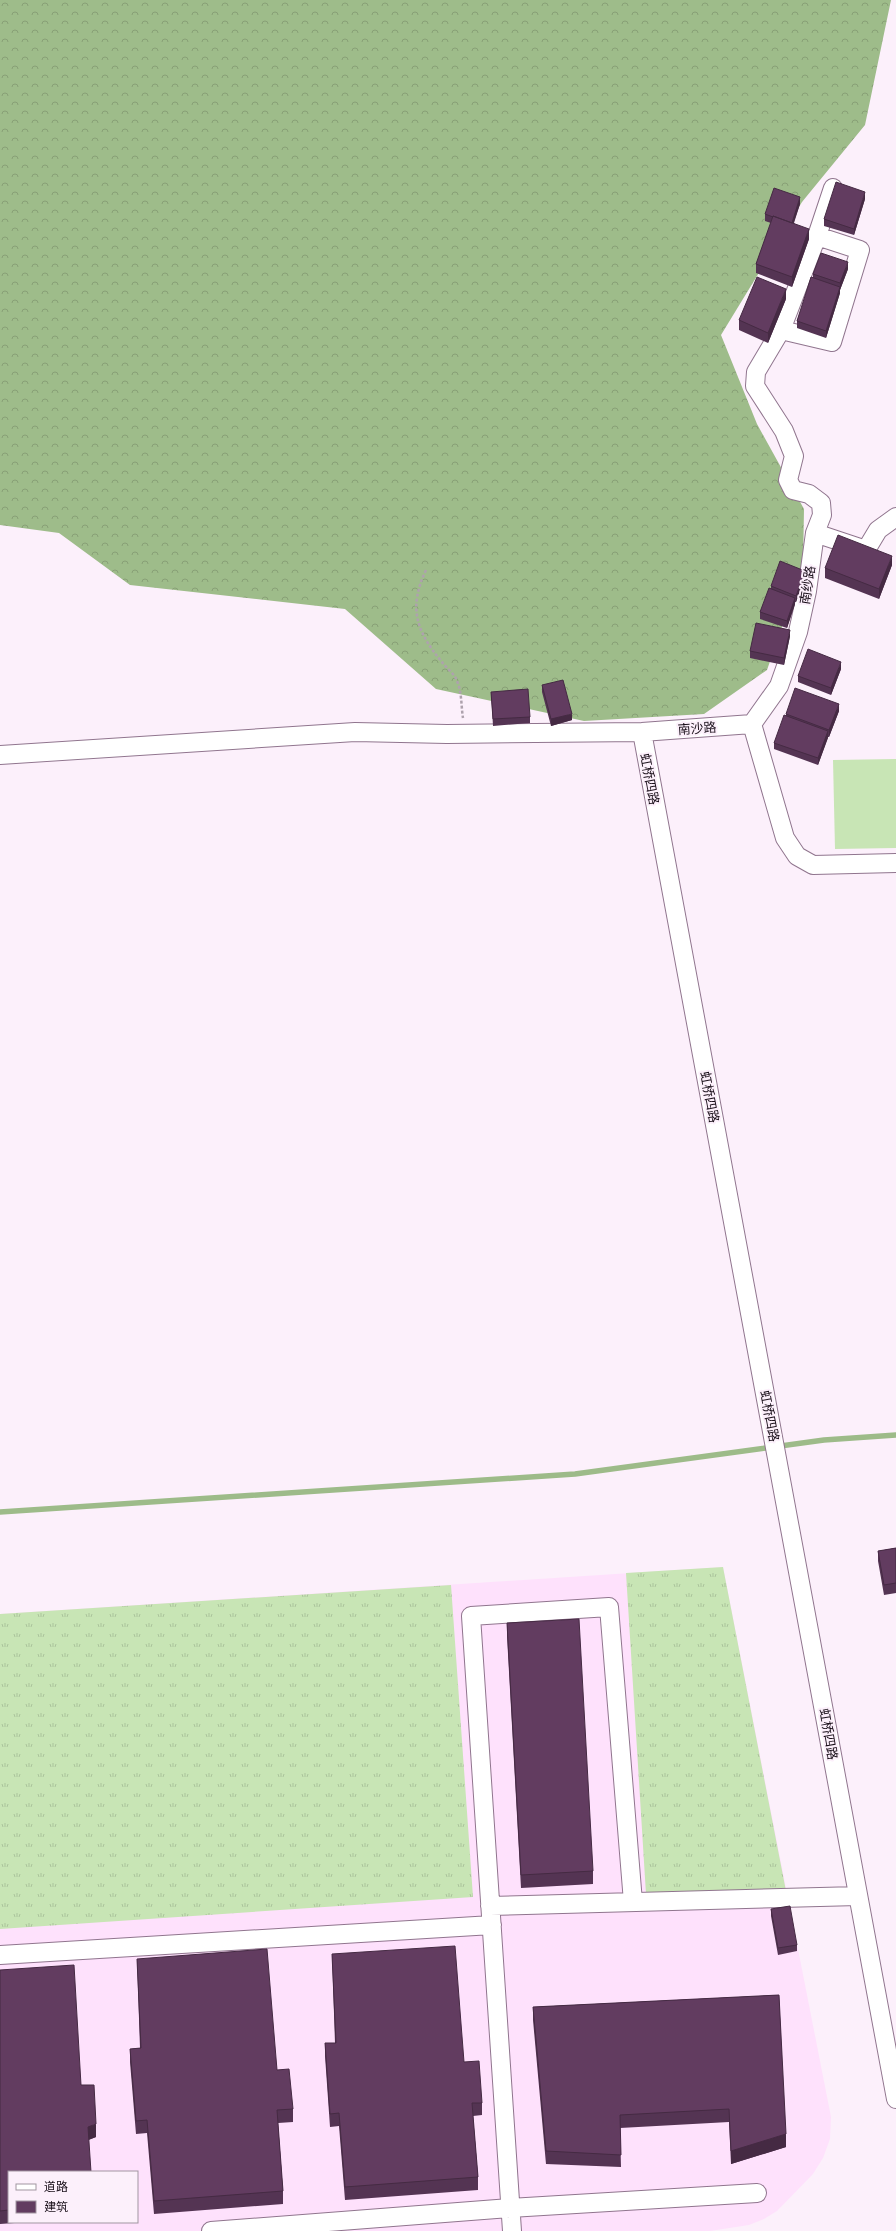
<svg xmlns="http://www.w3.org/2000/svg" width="896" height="2231" font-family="Spectral,'Noto Sans SC',serif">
  <defs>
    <pattern id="grass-tufts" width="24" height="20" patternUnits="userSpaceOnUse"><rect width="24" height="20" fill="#c8e5b5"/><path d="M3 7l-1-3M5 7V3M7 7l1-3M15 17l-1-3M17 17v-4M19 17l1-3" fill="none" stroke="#abc39b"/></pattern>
    <pattern id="forest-crowns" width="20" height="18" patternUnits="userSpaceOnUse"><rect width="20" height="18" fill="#9ebc8a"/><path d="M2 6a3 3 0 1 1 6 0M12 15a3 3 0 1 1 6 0" fill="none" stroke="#88a076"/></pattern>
  </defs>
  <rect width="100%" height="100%" fill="#fcf0fb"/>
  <path fill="#fee1fc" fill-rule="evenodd" d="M 723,1567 L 831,2117 L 830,2139 L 823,2158 L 813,2174 L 777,2211 L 764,2219 L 749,2225 L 710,2231 L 0,2231 L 0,1614 ZM 9,2172 L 137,2172 L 137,2222 L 9,2222 Z"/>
  <path fill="url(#grass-tufts)" d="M 723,1567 L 786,1891 L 646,1894 L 626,1573 Z
    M 451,1585 L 473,1897 L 0,1929 L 0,1614 Z"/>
  <path fill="url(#forest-crowns)" d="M 0,0 L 891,0 L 865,125 L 802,202 L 721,335 L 757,424 L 804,509 L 803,566 L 767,670 L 704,714 L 584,721 L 436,689 L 345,609 L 130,585 L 59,533 L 0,525 Z"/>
  <path fill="#c8e5b5" d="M 896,759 L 896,848 L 835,849 L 833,760 Z"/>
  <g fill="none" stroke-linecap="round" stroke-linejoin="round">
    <path stroke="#9dbb89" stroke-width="5.5" d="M 0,1512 L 575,1474 L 824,1440 L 896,1435"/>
    <defs>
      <path id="minor" d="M 781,330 L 832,342 L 860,250 L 817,236
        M 815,533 L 866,550 L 878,530 L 896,517
        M 752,724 L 779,686 L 798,632 L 807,591 L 815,533 L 822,515 L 821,503 L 809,494 L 793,490 L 788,480 L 794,456 L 784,431 L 755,386 L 756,372 L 781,330 L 817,236 L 833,188
        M 752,724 L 785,838 L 797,856 L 813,865 L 896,863
        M 642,732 L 896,2099
        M 0,755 L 355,732 L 447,734 L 642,732 L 752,724
        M 490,1906 L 858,1896
        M 0,1955 L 492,1925
        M 211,2231 L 510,2208 L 757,2193
        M 512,2231 L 471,1616 L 609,1607 L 633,1902"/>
    </defs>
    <use href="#minor" stroke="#90758e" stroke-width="20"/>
    <path stroke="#aea2ad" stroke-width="2.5" stroke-dasharray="3 2" stroke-linecap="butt" d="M 426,570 C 408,608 416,631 442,662 C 446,668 455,674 457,681 C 462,692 461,706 463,718"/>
    <use href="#minor" stroke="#fff" stroke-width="18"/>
  </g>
  <path fill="#543453" d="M 865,199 L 854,235 L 824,226 L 824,219 Z
    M 800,204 L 794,223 L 809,239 L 792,287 L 756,273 L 756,264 L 771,223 L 765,221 L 765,214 Z
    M 848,269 L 840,290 L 840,293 L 826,338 L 797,328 L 797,321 L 813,278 L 813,274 Z
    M 786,299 L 768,343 L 739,330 L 739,320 Z
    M 892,565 L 879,599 L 825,578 L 825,568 Z
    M 805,577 L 796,602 L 795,602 L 795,604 L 787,628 L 760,619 L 760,612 L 771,589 L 771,586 Z
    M 790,636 L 784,665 L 750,658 L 750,651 Z
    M 841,669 L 831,695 L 798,682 L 798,676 Z
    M 542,685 L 572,720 L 551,726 L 542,692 Z
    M 491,692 L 530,717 L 530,723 L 493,726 Z
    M 839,711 L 829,737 L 828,737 L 818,765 L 774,749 L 774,743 L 786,716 L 786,714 Z
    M 896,1548 L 896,1593 L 884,1595 L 878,1561 L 878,1551 Z
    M 507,1623 L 593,1871 L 593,1884 L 521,1888 L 507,1636 Z
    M 771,1909 L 797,1945 L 797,1951 L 778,1955 L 771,1916 Z
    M 332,1954 L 464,2062 L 482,2103 L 482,2115 L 473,2116 L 478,2177 L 478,2190 L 345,2200 L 339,2126 L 330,2127 L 325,2056 L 325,2043 L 335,2043 Z
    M 137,1959 L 277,2070 L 293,2109 L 293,2122 L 278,2123 L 283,2191 L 283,2204 L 154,2214 L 147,2133 L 136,2134 L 130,2062 L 130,2049 L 140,2048 Z
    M 0,1970 L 81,2085 L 96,2137 L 9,2172 L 9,2222 L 29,2222 L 0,2224 Z
    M 779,1995 L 786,2147 L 731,2164 L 729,2122 L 620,2128 L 621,2167 L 546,2164 L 533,2020 L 533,2007 Z"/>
  <path fill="#452a43" d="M 865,192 L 865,199 L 854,235 L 854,229 Z
    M 800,197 L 800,204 L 791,230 L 791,223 Z
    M 809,229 L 809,239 L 792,287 L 792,277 Z
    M 848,262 L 848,269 L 840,290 L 840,283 Z
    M 840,287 L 840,293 L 826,338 L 826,331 Z
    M 786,289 L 786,299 L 768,343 L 768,333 Z
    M 892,556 L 892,565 L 879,599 L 879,589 Z
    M 805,571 L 805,577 L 796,602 L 796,596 Z
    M 795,598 L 795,604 L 787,628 L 787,621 Z
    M 790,630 L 790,636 L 784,665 L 784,658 Z
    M 841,662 L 841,669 L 831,695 L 831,688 Z
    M 839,704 L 839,711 L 829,737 L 829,730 Z
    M 572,714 L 572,720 L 551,726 L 551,719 Z
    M 828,731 L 828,738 L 818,765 L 818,758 Z
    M 96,2124 L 96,2137 L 88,2140 L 88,2127 Z
    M 786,2134 L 786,2147 L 731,2164 L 731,2151 Z"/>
  <path fill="#623c60" stroke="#452a43" d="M 836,182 L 865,192 L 854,229 L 824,219 Z
    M 774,188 L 800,197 L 792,223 L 773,216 L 773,217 L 765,214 Z
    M 773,216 L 809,229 L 792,277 L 756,264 Z
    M 821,253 L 848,262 L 840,283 L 813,274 Z
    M 757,277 L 786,289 L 768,333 L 739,320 Z
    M 811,277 L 840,287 L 826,331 L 797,321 Z
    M 838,535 L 892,556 L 879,589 L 825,568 Z
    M 780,561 L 805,571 L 796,596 L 771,586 Z
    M 769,588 L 795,598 L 787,621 L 760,612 Z
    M 756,623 L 790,630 L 784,658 L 750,651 Z
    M 808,649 L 841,662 L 831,688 L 798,676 Z
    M 563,680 L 572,714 L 551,719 L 542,685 Z
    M 795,688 L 839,704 L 829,730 L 786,714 Z
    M 528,689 L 530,717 L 493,719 L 491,692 Z
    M 784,715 L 828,731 L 818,758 L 774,743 Z
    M 896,1548 L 896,1583 L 884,1585 L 878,1551 Z
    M 579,1619 L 593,1871 L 521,1875 L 507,1623 Z
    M 790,1906 L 797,1945 L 778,1948 L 771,1909 Z
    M 455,1946 L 464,2062 L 479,2061 L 482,2103 L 472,2103 L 478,2177 L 345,2187 L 339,2113 L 330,2114 L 325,2043 L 336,2043 L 332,1954 Z
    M 267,1949 L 277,2070 L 289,2069 L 293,2109 L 277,2110 L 283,2191 L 154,2201 L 147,2120 L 136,2121 L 130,2049 L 141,2048 L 137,1959 Z
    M 74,1965 L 81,2085 L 94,2085 L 96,2124 L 88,2127 L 91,2172 L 9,2172 L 9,2210 L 0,2211 L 0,1970 Z
    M 779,1995 L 786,2134 L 731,2151 L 729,2109 L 620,2115 L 621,2155 L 546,2151 L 533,2007 Z"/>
  <g text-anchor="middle" stroke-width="4" stroke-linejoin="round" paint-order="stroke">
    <g font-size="13" fill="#190f19" stroke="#fcf0fb">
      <text transform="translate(807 585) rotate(-81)" y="5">南纱路</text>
      <text transform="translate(697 728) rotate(-4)" y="5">南沙路</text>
      <text transform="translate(650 779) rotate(79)" y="5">虹桥四路</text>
      <text transform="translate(710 1097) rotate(79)" y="5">虹桥四路</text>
      <text transform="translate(770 1416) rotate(79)" y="5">虹桥四路</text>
      <text transform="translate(829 1734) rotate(80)" y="5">虹桥四路</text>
    </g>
  </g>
  <rect x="8" y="2171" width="130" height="52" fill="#fcf0fb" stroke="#a196a1"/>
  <rect x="16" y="2184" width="20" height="6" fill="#ffffff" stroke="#a196a1"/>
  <text x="44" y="2191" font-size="12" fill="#190f19">道路</text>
  <rect x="16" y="2201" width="20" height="12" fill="#623c60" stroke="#a196a1"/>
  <text x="44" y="2211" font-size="12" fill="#190f19">建筑</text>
</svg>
